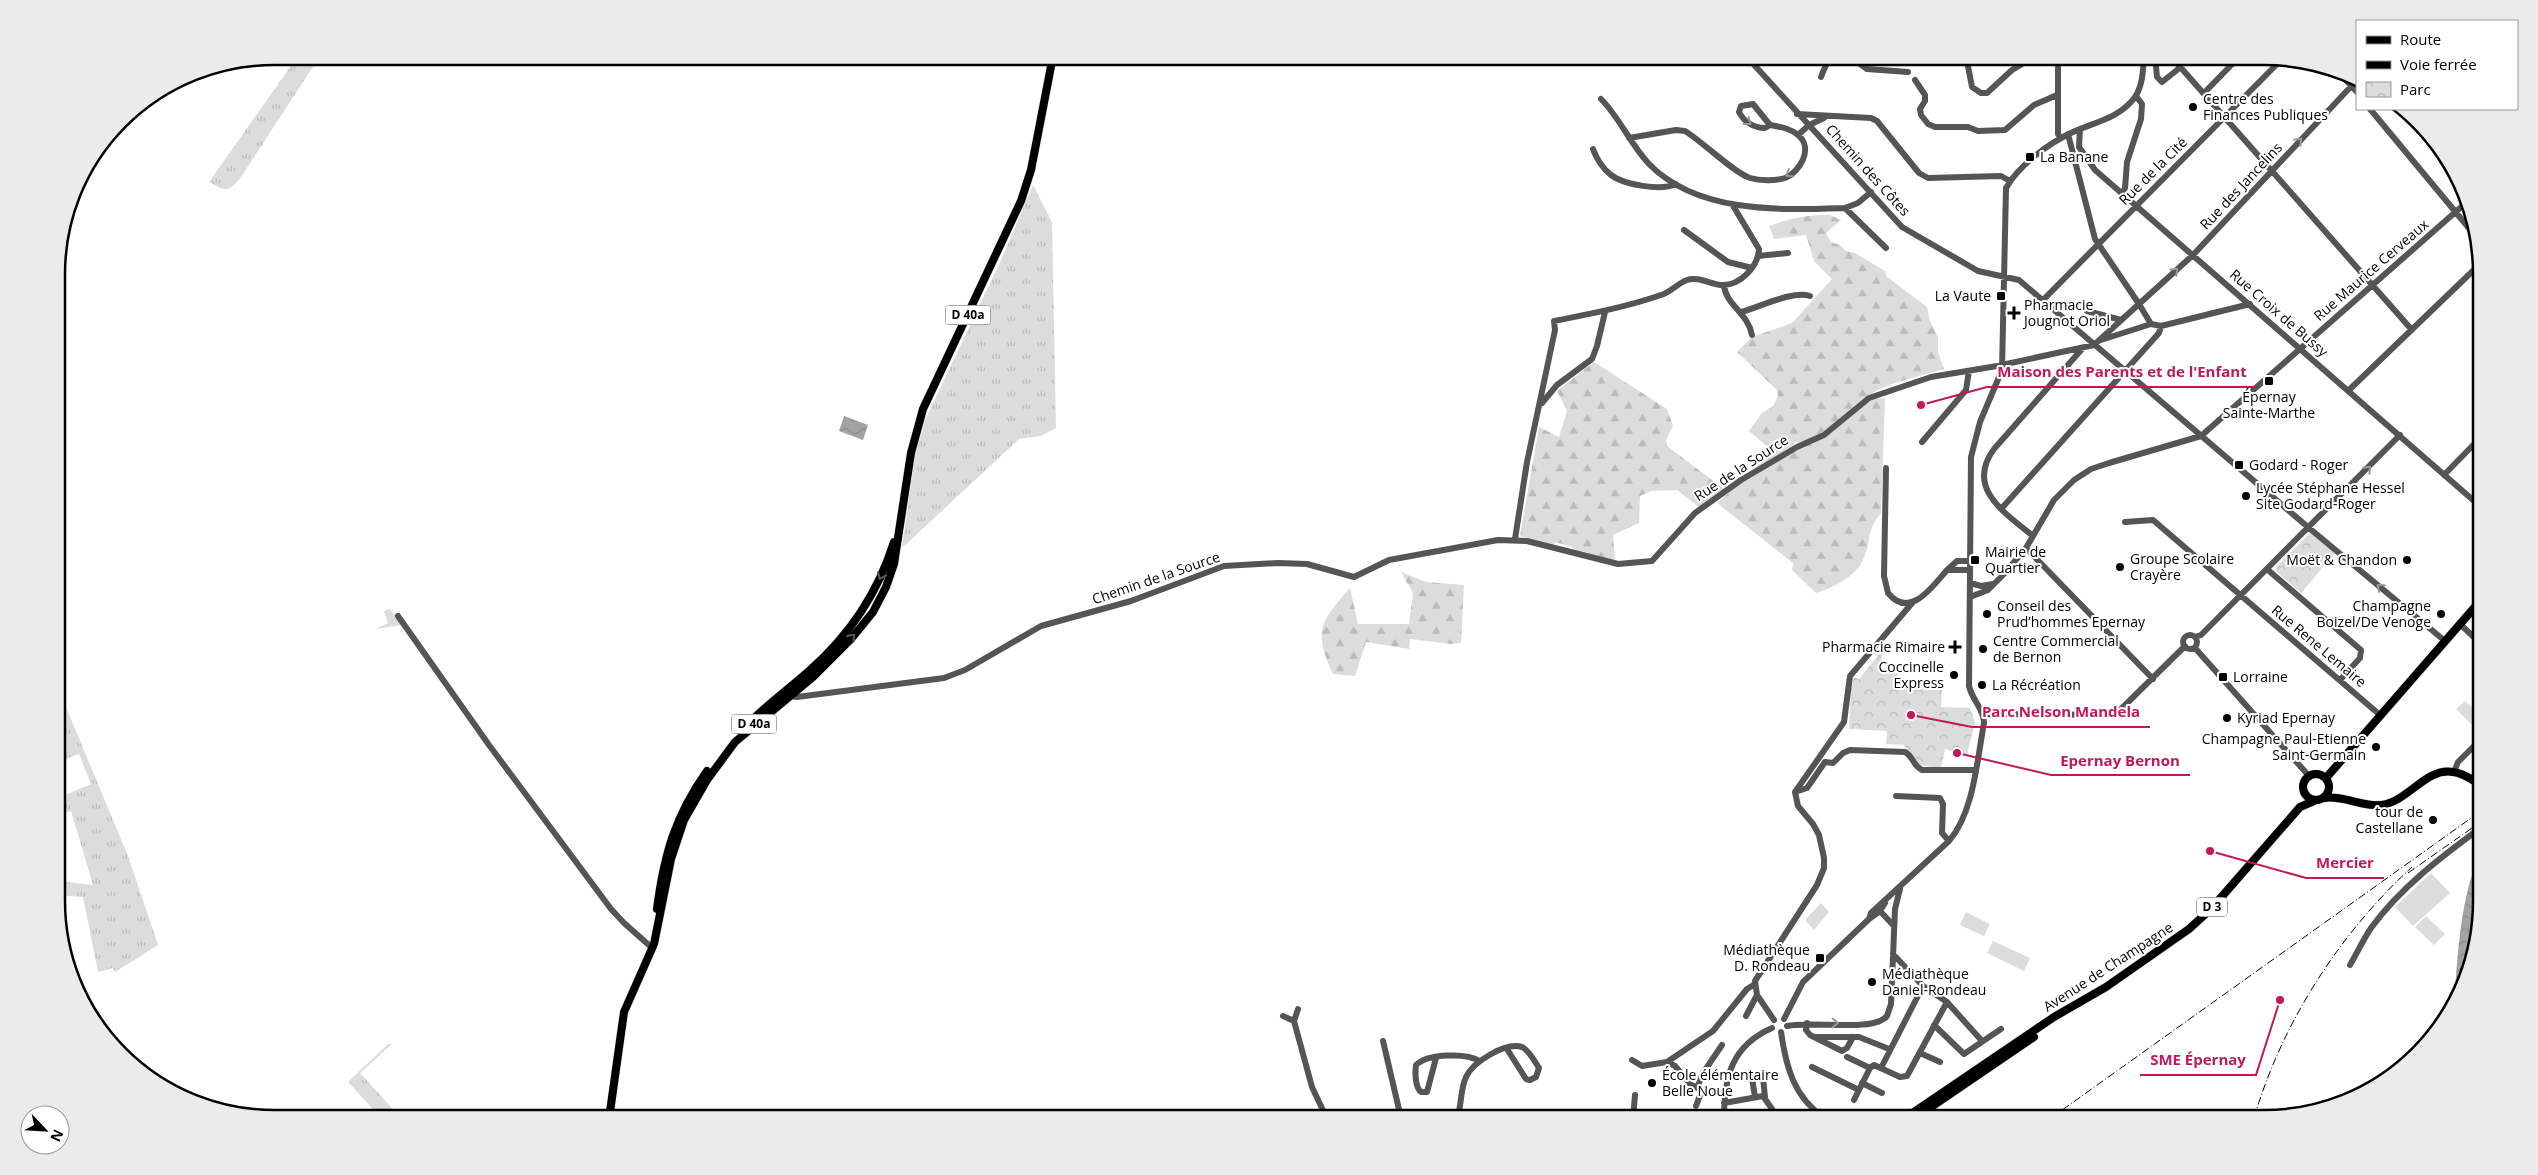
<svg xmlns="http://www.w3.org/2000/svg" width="2538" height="1175" font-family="'Open Sans',sans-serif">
  <defs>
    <pattern id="grass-tufts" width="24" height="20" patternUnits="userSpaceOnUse" patternTransform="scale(1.25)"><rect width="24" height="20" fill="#dcdcdc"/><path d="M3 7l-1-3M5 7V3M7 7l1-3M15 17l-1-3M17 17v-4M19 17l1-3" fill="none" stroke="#bbb"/></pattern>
    <pattern id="forest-firs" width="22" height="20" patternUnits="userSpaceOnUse" patternTransform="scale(1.25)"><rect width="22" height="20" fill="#dcdcdc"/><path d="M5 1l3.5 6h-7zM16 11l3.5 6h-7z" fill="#bbb"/></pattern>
    <pattern id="park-crowns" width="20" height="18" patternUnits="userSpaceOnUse" patternTransform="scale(1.25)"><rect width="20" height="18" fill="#dcdcdc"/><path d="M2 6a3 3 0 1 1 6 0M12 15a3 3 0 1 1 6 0" fill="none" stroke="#bbb"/></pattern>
    <pattern id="water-waves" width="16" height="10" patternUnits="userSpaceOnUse" patternTransform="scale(1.25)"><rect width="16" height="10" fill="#a3a3a3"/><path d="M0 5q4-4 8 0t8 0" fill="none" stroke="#8b8b8b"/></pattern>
  </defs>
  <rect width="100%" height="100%" fill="#fff"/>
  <path fill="url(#grass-tufts)" d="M 298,56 L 320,56 L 241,177 C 229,192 226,192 209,182 Z
    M 1033,185 L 1052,222 L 1056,428 L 1041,436 L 1019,439 L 902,548 L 915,456 L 925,420 L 1001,260 Z
    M 390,609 L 402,625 L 376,629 L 388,623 L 384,611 Z
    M 58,688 L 128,856 L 158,945 L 115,972 L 113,968 L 98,972 L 83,897 L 58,895 L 58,881 L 93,885 L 71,811 L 58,814 L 58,798 L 91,784 L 79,754 L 58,762 Z
    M 388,1044 L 392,1044 L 360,1073 L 402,1119 L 382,1119 L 348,1082 Z"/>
  <path fill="url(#forest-firs)" d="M 1830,215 L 1841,220 L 1826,233 L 1831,242 L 1840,245 L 1846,251 L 1855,253 L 1885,271 L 1886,276 L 1927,307 L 1930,321 L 1938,337 L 1938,352 L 1944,369 C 1921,376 1895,381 1874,392 C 1845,408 1829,438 1794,443 L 1794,445 L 1755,468 L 1774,452 L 1749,431 L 1762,413 L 1773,406 L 1778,396 L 1777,390 L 1737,352 L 1752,337 L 1792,323 L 1832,279 L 1814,261 L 1806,235 L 1774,239 L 1769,226 C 1792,218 1805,215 1830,215 Z
    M 1594,362 L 1667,409 L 1673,426 L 1666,440 L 1667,446 L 1724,489 L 1699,507 L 1677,490 L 1651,491 L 1640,496 L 1639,523 L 1613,535 L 1615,560 L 1572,551 L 1573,547 L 1555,542 L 1554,545 L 1520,536 L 1539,427 L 1559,437 L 1567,411 L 1557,391 Z
    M 1885,398 L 1881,513 C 1865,533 1872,540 1863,560 C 1855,577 1833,588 1816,593 L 1792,570 L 1793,563 L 1717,503 L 1742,481 L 1804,446 L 1871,399 Z
    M 1401,572 L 1426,582 L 1464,585 L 1461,643 L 1451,644 L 1410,639 L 1409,649 L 1366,642 L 1355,676 L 1333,674 C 1313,631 1320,622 1350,588 L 1358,624 L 1409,624 L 1413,593 Z"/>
  <path fill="url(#park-crowns)" d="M 2310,533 L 2335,553 L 2301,593 L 2277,572 L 2276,567 Z
    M 1881,652 L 1883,674 L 1898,673 L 1898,688 L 1942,690 L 1941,707 L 1970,708 L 1975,722 L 1967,755 L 1945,749 L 1941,768 L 1918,765 L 1904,745 L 1886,744 L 1887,731 L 1849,729 L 1851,689 L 1854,677 L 1859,679 Z"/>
  <path fill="#dcdcdc" d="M 2465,701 L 2481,716 L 2481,721 L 2474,727 L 2456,709 Z
    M 2431,873 L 2450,893 L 2413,926 L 2395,907 Z
    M 1821,903 L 1829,912 L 1814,930 L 1805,920 Z
    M 1966,912 L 1990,924 L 1984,936 L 1960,925 Z
    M 2426,916 L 2445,934 L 2434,945 L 2415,927 Z
    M 1993,941 L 2030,958 L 2024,971 L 1987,953 Z"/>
  <path fill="url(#water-waves)" d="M 844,416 L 868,425 L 863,440 L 839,431 Z
    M 2482,850 C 2482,899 2479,960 2454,1004 C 2458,954 2460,894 2482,850 Z"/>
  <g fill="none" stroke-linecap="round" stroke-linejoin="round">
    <defs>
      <path id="major" d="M 751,721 C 769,703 790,688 809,671 C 849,636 878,593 894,542
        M2303 787a13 13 0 1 1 26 0a13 13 0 1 1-26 0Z
        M 2326,778 L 2481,600
        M 2324,798 C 2344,795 2361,807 2381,805 C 2408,802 2426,767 2453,772 C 2464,773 2472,780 2481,785
        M 657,909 C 664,855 675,816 707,771
        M 1905,1118 L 2054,1017 L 2106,987 L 2189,929 L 2211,909 L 2300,807 L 2314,801
        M 1915,1118 L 2034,1037
        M 609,1119 L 624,1012 L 654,944 L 671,859 L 684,820 L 707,780 L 735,742 L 813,677 L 851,639 L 873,612 L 886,587 L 894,564 L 911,453 L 923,409 L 1021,201 L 1031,170 L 1053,56"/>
    </defs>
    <use href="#major" stroke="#dbdbdb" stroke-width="9"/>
    <path stroke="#555" stroke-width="6" d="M 1746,56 L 1902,227 L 1978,271 L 2019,280 L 2309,528 L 2445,641
      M 1780,56 L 1780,62
      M 1849,56 L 1867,69 L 1908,72
      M 1966,56 L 1972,87 L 1981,93 L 1987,93 L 2012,70 L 2036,56
      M 2058,56 L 2058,134 L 2061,138
      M 2155,56 L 2157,77 L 2162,82 L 2177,70 L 2188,56
      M 2175,56 L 2182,69 L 2412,330
      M 1800,59 L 1800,56
      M 2337,71 L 2357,92
      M 1821,77 C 1828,57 1831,59 1850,58
      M 1915,80 L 1925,95 L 1925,101 L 1920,109 L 1921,115 L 1928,124 L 1935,127 L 1968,127 L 1978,131 L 2005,130 L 2034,105 L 2057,95
      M 2204,93 L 2240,56
      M 1601,99 C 1620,118 1630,144 1649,164 C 1698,214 1780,210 1845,208 L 1858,203 L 1871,192
      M 2370,109 L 2478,239
      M 1797,114 L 1871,118 L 1877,121 L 1919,173 L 1928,178 L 2001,176 L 2010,181
      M 2080,129 L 2079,147 L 2095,170 L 2481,507
      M 2068,134 L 2095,239 L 2139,304 L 2193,255 L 2357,80
      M 1798,135 L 1809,125 L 1824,118
      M 1629,138 L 1676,130 L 1685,131 C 1703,142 1734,173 1750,178 C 1760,181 1775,181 1785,178 C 1800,172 1814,148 1798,135 C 1790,128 1780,127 1770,125 L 1765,128 C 1754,128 1744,122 1739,112 L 1741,106 L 1753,104 L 1770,125
      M 1593,149 C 1596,158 1603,169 1611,175 C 1624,185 1661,191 1676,184
      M 2122,194 L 2125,188 L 2127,162 L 2141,119 L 2142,104 L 2136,96
      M 1845,208 L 1886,248
      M 1684,230 L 1728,262 L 1752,268
      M 1758,256 L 1788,253
      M 1724,285 C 1725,304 1748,313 1752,335
      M 2043,300 L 2281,60
      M 2087,311 L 2121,320
      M 1741,312 C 1760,307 1793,290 1810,296
      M 2101,340 L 2151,324 L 2161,326 L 2250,304
      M 2349,390 L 2480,264
      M 1542,403 L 1557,385 L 1592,359 L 1597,346 L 1605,312
      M 1922,442 L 1966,390 L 1969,371
      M 1886,468 L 1884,576 L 1888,593 C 1910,620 1933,586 1947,570
      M 2444,475 L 2480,438
      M 2001,509 L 2159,333 L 2161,326
      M 2125,522 L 2153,520 L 2380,715
      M 2033,536 C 2005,513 1965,488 1994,449 L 2082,349
      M 1515,539 L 1527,462 L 1555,330 L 1554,321 C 1590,314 1626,307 1661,295 C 1671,292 1678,283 1687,280 C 1698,276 1710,284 1721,285 C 1740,286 1758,267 1759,249 L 1732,204
      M 2026,548 L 2153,679
      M 1970,570 L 1947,570 L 1957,561 L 1970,561
      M 2268,570 L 2361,650 L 2360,658 L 2340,680
      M 1970,583 L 1981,586 L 1993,584
      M 1970,597 L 1988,590 L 2004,574 L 2026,548 L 2054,500 L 2074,480 L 2091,469 L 2109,463 L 2201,436 L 2468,201
      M 398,616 L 489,745 L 611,909 L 624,923 L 650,946
      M 2460,624 L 2481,644
      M2183 642a7 7 0 1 1 14 0a7 7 0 1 1-14 0Z
      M 2195,637 L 2201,635 L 2400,435
      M 2195,648 L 2309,776
      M 791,696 L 797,697 L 944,678 L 965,670 L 1041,626 L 1131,601 L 1224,566 L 1278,563 L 1307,564 L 1354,577 L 1389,560 L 1498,540 L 1527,541 L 1618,564 L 1652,561 L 1695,513 L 1741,480 L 1797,447 L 1824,435 L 1869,398 L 1931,377 L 1997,366 L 2094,345 L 2139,304 L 2151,324
      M 1984,714 L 2115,715 L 2185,646
      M 2454,772 L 2458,762 L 2481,739
      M 1795,792 L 1807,788 L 1825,762 L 1833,763 L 1843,753 L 1850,750 L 1905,752 C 1913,756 1913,766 1922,770 L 1974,770
      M 1896,796 L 1940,798 L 1943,804 L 1942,833 L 1949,841
      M 1878,909 L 1894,926
      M 1869,919 L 1871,913 L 1949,841 C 1974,812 1977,760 1984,723 C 1984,709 1972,700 1969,686 L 1971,457 L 1980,422 L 2002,370 L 2006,188 C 2019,165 2049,143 2073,132 C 2095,122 2120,118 2135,97 C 2143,85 2143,70 2144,56
      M 1893,954 L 1923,986 L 1947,1002 L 1982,1041
      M 2350,965 C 2357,953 2363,940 2371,928 C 2400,888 2442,856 2482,827
      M 1283,1016 L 1294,1021 L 1312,1087 L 1327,1119
      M 1746,1016 L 1757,995
      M 1784,1019 L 1803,982 L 1869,919 L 1880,911 L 1885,903
      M 1774,1020 L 1757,995 L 1755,981 L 1817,885 L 1824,868 L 1824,858 L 1819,835 L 1813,824 L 1798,806 L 1795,792 L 1844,722 L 1850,676 L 1913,602
      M 1294,1021 L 1298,1009
      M 1807,1023 L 1806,1030 L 1810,1035 L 1842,1051 L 1847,1048 L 1853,1037
      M 1934,1025 L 1964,1054 L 2001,1029
      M 1787,1026 C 1810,1020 1873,1033 1887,1016 L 1891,1004 L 1895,909 L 1900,889
      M 1781,1032 C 1786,1067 1794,1098 1825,1118
      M 1814,1037 L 1859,1037 L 1889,1049
      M 1383,1041 L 1401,1118
      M 1920,1053 L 1940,1062
      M 1847,1057 L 1870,1068 L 1874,1065 L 1900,1077 L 1907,1076 L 1947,1002
      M 1436,1058 L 1427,1092 L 1421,1092 C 1415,1087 1415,1073 1416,1065 C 1428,1053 1467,1053 1480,1061
      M 1632,1060 L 1642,1066 L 1667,1062 L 1675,1066 L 1691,1085 L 1710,1093 L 1724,1093
      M 1667,1062 L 1713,1031 L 1747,989 L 1755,984
      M 1812,1067 L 1859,1090
      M 1881,1068 L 1923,986
      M 1862,1083 L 1882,1093
      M 1697,1088 L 1703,1073 L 1722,1045
      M 1755,1097 L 1752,1078 L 1760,1075 L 1763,1078 L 1765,1097
      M 1854,1100 L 1870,1068
      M 1724,1103 L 1763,1096 L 1772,1109 L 1775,1118
      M 1696,1106 L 1702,1090
      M 1457,1118 C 1462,1105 1460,1090 1466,1077 C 1473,1062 1505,1042 1522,1047 C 1529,1050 1535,1062 1539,1068 L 1536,1077 L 1530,1080 L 1526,1079 L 1507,1049
      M 1633,1118 L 1635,1095
      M 1724,1118 C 1724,1078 1731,1046 1772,1028"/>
    <use href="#major" stroke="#000" stroke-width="8"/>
    <path stroke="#000" stroke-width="1" stroke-dasharray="8 2.5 1 2.5" stroke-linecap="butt" d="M 2408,873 L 2482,821
      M 2051,1118 L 2481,811
      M 2254,1118 C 2282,1023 2339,934 2412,867"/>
  </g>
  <defs><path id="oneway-chevron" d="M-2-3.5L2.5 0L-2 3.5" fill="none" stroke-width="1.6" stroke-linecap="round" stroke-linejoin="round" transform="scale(1.25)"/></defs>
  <g stroke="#999">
    <use href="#oneway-chevron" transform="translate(1748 122) rotate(38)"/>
    <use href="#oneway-chevron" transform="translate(2299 141) rotate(-47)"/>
    <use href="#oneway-chevron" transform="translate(1789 174) rotate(148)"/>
    <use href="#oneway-chevron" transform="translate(2175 271) rotate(-43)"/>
    <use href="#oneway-chevron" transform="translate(2368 469) rotate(-46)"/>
    <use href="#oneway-chevron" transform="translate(2380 587) rotate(-140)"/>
    <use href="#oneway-chevron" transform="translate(1835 1023) rotate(1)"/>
  </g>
  <g stroke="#595959">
    <use href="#oneway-chevron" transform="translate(881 576) rotate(114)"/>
    <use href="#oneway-chevron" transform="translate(852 637) rotate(-48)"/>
  </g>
  <g fill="#000" stroke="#fff" stroke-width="2">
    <circle cx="2193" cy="107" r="5"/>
    <rect x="2025" y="152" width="10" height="10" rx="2.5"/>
    <rect x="1996" y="291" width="10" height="10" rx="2.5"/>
    <path d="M2011.5 305.5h5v5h5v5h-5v5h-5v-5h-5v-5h5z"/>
    <rect x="2264" y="376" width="10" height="10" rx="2.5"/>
    <rect x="2234" y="460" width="10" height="10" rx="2.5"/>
    <circle cx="2246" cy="496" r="5"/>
    <rect x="1970" y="555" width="10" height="10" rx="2.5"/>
    <circle cx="2407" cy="560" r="5"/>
    <circle cx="2120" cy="567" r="5"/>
    <circle cx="1987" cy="614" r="5"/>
    <circle cx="2441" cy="614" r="5"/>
    <path d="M1952.5 639.5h5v5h5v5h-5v5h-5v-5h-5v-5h5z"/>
    <circle cx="1983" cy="649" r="5"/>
    <circle cx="1954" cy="675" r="5"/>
    <rect x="2218" y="672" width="10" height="10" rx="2.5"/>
    <circle cx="1982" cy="685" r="5"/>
    <circle cx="2227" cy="718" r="5"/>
    <circle cx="2376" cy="747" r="5"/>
    <circle cx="2433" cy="820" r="5"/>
    <rect x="1815" y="953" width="10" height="10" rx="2.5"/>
    <circle cx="1872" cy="982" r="5"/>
    <circle cx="1652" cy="1083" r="5"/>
  </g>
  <g text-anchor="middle" stroke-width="4" stroke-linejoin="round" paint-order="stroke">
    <g fill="#fff" stroke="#4c4c4c" stroke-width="1">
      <rect x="945.5" y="305.5" width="45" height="19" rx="4"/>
      <rect x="731.5" y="714.5" width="45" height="19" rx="4"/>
      <rect x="2197" y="897.5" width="30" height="19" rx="4"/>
    </g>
    <g font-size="12" font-weight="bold" fill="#000">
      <text x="968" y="319">D 40a</text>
      <text x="754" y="728">D 40a</text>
      <text x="2212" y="911">D 3</text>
    </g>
    <g font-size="14" fill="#000" stroke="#fff" text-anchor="start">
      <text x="2203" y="104">Centre des<tspan x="2203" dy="16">Finances Publiques</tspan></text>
      <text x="2040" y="162">La Banane</text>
      <text x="1991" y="301" text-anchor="end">La Vaute</text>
      <text x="2024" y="310">Pharmacie<tspan x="2024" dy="16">Jougnot Oriol</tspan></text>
      <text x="2269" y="402" text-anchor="middle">Épernay<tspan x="2269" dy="16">Sainte-Marthe</tspan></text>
      <text x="2249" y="470">Godard - Roger</text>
      <text x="2256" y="493">Lycée Stéphane Hessel<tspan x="2256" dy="16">Site Godard-Roger</tspan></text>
      <text x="1985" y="557">Mairie de<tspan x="1985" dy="16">Quartier</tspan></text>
      <text x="2130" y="564">Groupe Scolaire<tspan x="2130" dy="16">Crayère</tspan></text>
      <text x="2397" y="565" text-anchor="end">Moёt &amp; Chandon</text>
      <text x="1997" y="611">Conseil des<tspan x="1997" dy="16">Prud’hommes Epernay</tspan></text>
      <text x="2431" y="611" text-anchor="end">Champagne<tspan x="2431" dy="16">Boizel/De Venoge</tspan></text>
      <text x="1993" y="646">Centre Commercial<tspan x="1993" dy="16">de Bernon</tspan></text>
      <text x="1945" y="652" text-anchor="end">Pharmacie Rimaire</text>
      <text x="1944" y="672" text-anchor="end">Coccinelle<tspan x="1944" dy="16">Express</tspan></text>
      <text x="2233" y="682">Lorraine</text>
      <text x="1992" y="690">La Récréation</text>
      <text x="2237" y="723">Kyriad Epernay</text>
      <text x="2366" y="744" text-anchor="end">Champagne Paul-Etienne<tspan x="2366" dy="16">Saint-Germain</tspan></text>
      <text x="2423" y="817" text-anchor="end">tour de<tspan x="2423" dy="16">Castellane</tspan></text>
      <text x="1810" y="955" text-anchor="end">Médiathèque<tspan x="1810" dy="16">D. Rondeau</tspan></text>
      <text x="1882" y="979">Médiathèque<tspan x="1882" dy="16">Daniel-Rondeau</tspan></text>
      <text x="1662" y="1080">École élémentaire<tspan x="1662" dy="16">Belle Noue</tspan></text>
    </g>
    <g font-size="14" fill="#000" stroke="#fff">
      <text transform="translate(1868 170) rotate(48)" y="5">Chemin des Côtes</text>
      <text transform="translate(2153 171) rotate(-45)" y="5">Rue de la Cité</text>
      <text transform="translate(2241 186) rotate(-47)" y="5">Rue des Jancelins</text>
      <text transform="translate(2371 270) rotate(-41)" y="5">Rue Maurice Cerveaux</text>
      <text transform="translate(2279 313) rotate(41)" y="5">Rue Croix de Bussy</text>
      <text transform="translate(1741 468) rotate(-33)" y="5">Rue de la Source</text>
      <text transform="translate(1156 578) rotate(-19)" y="5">Chemin de la Source</text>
      <text transform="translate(2319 646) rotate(40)" y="5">Rue Rene Lemaire</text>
      <text transform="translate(2108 967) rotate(-33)" y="5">Avenue de Champagne</text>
    </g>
  </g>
  <path d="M0 0H2538V1175H0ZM274 65H2264A209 209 0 0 1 2473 274V901A209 209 0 0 1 2264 1110H274A209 209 0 0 1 65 901V274A209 209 0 0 1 274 65Z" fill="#ebebeb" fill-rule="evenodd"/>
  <path fill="none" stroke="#000" stroke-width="2.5" d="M274 65H2264A209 209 0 0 1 2473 274V901A209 209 0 0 1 2264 1110H274A209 209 0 0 1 65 901V274A209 209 0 0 1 274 65Z"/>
  <path fill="none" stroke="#c2185b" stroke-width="2" d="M1921 405L1987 387H2256M1911 715L1972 727H2150M1957 753L2051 775H2190M2210 851L2306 878H2384M2280 1000L2256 1075H2140"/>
  <g fill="#c2185b" stroke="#fff" stroke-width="2">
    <circle cx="1921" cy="405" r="5"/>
    <circle cx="1911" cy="715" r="5"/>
    <circle cx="1957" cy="753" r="5"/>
    <circle cx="2210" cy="851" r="5"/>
    <circle cx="2280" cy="1000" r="5"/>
  </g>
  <g font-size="15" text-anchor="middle" font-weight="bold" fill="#c2185b" stroke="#fff" stroke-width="4" stroke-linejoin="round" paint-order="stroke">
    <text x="2122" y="377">Maison des Parents et de l'Enfant</text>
    <text x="2061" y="717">Parc Nelson Mandela</text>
    <text x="2120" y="766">Epernay Bernon</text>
    <text x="2345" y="868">Mercier</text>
    <text x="2198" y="1065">SME Épernay</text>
  </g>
  <rect x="2356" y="20" width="162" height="90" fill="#ffffff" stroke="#999999"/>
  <rect x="2366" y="36" width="25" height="8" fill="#000000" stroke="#999999"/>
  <text x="2400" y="45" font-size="15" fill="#000000">Route</text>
  <rect x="2366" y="61" width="25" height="8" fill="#000000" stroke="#999999"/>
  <text x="2400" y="70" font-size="15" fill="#000000">Voie ferrée</text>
  <rect x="2366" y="82" width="25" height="15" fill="url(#park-crowns)" stroke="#999999"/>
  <text x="2400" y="95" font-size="15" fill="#000000">Parc</text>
  <g transform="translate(45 1130) rotate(115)"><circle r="24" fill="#ffffff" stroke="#999999"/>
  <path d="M0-4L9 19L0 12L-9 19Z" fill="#000000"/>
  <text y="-8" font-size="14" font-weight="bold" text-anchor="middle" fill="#000000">N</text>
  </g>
</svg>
